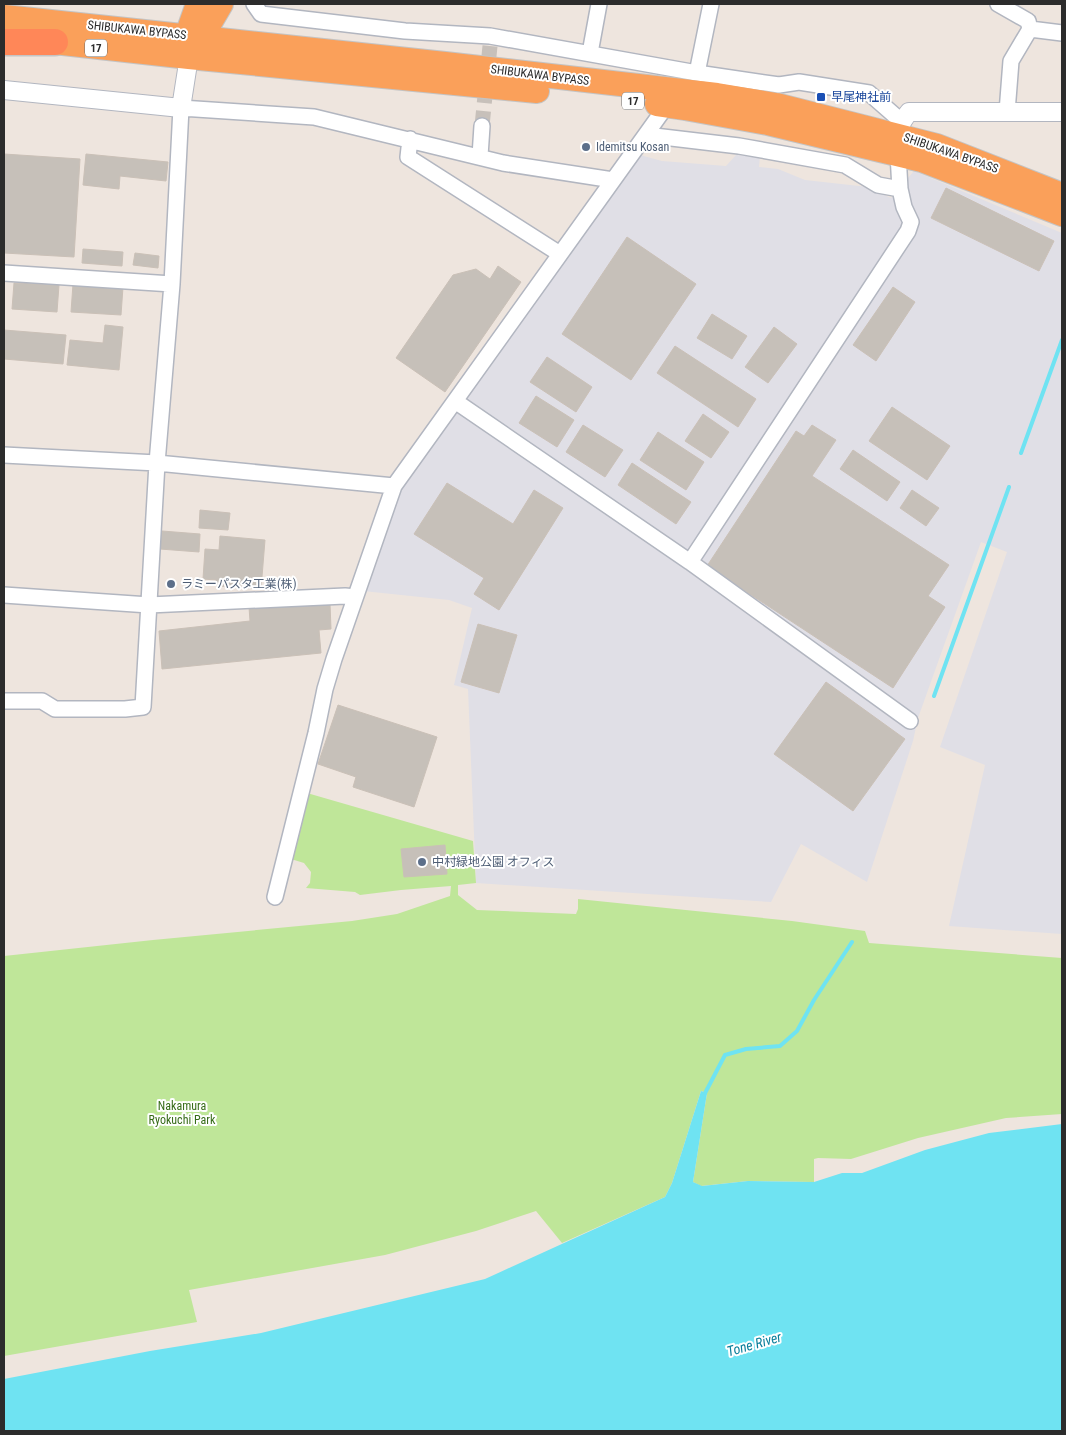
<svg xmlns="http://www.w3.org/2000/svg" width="1066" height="1435" font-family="'Roboto Condensed','Noto Sans JP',sans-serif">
  <rect width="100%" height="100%" fill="#eee5de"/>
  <path fill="#e0dfe6" d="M 640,155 L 662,161 L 726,166 L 736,155 L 760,156 L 759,167 L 778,169 L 805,180 L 868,187 L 891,198 L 914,171 L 1062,233 L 1062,934 L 949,926 L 985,765 L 940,747 L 1007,552 L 981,542 L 918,718 L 913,741 L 867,882 L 801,844 L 771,902 L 476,883 L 468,689 L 454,685 L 472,608 L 449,600 L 363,591 L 399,490 Z"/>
  <path fill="#bfe699" d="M 307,793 L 473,841 L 476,883 L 458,885 L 458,895 L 477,910 L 576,914 L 578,909 L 578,899 L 792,921 L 865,931 L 869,943 L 1062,958 L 1062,1114 L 1006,1118 L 918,1138 L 851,1159 L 818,1158 L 814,1159 L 814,1182 L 748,1181 L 701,1186 L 693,1182 L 707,1093 L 701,1091 L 672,1183 L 665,1197 L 562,1243 L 536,1211 L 476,1231 L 385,1255 L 189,1290 L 197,1322 L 4,1356 L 4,956 L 153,940 L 352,921 L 397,914 L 450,896 L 451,886 L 401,890 L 360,895 L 355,892 L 306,888 L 310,883 L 311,872 L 304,863 L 291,859 Z"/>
  <path fill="#6fe3f2" d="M 701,1091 L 707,1093 L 693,1182 L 702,1186 L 748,1181 L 814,1182 L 842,1173 L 862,1173 L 925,1150 L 989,1133 L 1062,1124 L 1062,1431 L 4,1431 L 4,1379 L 150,1351 L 261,1333 L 485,1279 L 665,1197 L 672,1183 Z"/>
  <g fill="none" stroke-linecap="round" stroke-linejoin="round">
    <path stroke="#6fe3f2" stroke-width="4" d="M 1021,453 L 1062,340
      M 934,696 L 1009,487
      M 703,1097 L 725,1055 L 746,1049 L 780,1046 L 797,1031 L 814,1000 L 852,942"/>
  </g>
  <path fill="#c6c0b9" stroke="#cac0b7" d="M 4,154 L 80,159 L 74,257 L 4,253 Z
    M 86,154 L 168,162 L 166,181 L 120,176 L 119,189 L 83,185 Z
    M 946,188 L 1054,241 L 1039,271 L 931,218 Z
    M 627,237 L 696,284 L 631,380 L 562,334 Z
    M 83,249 L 123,252 L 122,266 L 82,263 Z
    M 135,253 L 159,256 L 158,268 L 133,265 Z
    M 498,266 L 521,282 L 445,392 L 396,358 L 453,275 L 476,269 L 490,279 Z
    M 14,283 L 59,285 L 57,312 L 12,309 Z
    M 73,284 L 123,287 L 121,315 L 71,312 Z
    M 893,287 L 915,302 L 876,361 L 853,345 Z
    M 712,314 L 747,336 L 732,359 L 697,338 Z
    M 105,325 L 123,327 L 119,370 L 67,365 L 70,340 L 103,343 Z
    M 774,327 L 797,344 L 768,383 L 745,367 Z
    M 4,330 L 66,335 L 63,364 L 4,359 Z
    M 675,346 L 756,399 L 738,427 L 657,373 Z
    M 547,357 L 592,387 L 576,412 L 530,382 Z
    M 536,396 L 574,420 L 557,447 L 519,423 Z
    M 892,407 L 950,446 L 927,480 L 869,441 Z
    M 703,414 L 729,432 L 711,458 L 685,441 Z
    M 583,425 L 623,450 L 605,477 L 566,452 Z
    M 812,425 L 836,440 L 812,476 L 949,565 L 928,596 L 945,607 L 893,688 L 707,566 L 796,431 L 804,436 Z
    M 658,432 L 704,462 L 686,490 L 640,460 Z
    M 853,450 L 900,482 L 887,501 L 840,469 Z
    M 632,463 L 691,502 L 676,524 L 618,485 Z
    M 447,483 L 513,524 L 534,490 L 563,508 L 499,610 L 474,594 L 484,578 L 414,534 Z
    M 912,490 L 939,508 L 926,526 L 900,508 Z
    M 200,510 L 230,513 L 228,530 L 199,528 Z
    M 162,531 L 200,534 L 199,552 L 160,549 Z
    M 220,536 L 265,540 L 261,589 L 216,586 L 216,580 L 203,579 L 205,549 L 219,550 Z
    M 330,604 L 331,629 L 319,630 L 321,653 L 162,669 L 159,631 L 250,621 L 249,607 Z
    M 478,624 L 517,635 L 499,693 L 461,682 Z
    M 826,682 L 905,739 L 853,811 L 774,754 Z
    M 338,705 L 437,737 L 414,807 L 353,787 L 356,777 L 318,764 Z
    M 445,845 L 447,874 L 404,877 L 401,849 Z"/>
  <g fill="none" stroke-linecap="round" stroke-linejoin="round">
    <path stroke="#c7c0ba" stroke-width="15" stroke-dasharray="15 8" stroke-linecap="butt" d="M 482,126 L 490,46"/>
    <defs>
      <path id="minor" d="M 254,4 L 261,14 L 405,31 L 490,36 L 697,73 L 779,85 L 799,82 L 869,93 L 901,121
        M 998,4 L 1028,21 L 1030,29 L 1062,33
        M 590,53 L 599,4
        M 697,73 L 711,4
        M 1007,112 L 1011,61 L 1030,29
        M 646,135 L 739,146 L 845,165 L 878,185 L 900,189
        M 410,139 L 408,157 L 560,254
        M 480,156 L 482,126
        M 4,273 L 172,284
        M 455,401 L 690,562 L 910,721
        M 4,455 L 157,463 L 394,486
        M 690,562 L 908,231 L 911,222 L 904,207 L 900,189 L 898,154
        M 4,595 L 149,605 L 345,596 L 355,597
        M 4,701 L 42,701 L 55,709 L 125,709 L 143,707 L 157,463 L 172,284 L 181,108 L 314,117 L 503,163 L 613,180
        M 275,897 L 316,733 L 325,689 L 334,659 L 394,486 L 667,105"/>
      <path id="tertiary" d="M 4,90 L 181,108 L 189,57
        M 897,146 C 897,132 900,123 909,112 L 1062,112"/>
      <path id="trunk" d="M 4,17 L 445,64 L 717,95 L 776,105 L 937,146 L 1062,195
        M 36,40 L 189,57 L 537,91
        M 194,50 L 221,4
        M 188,51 L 187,35 L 198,4
        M 657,104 L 685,108 L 768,123 L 922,160 L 1062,214"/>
      <path id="motorway" d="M 4,42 L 55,42"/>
    </defs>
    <use href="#minor" stroke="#b2b6c0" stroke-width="18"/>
    <use href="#tertiary" stroke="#b2b6c0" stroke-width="20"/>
    <use href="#trunk" stroke="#c4c4c4" stroke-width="26"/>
    <use href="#motorway" stroke="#c4c4c4" stroke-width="29"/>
    <use href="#minor" stroke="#fff" stroke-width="15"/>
    <use href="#tertiary" stroke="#fff" stroke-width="18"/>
    <use href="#trunk" stroke="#faa05a" stroke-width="24"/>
    <use href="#motorway" stroke="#ff8758" stroke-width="26"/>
  </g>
  <rect fill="#1a4fb4" stroke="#fff" stroke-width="2" x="816" y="92" width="10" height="10" rx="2.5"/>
  <g fill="#5c6f8a" stroke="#fff" stroke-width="2">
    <circle cx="586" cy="147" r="5"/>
    <circle cx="171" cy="584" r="5"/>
    <circle cx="422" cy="862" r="5"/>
  </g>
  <g text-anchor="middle" stroke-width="4" stroke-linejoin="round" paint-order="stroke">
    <g fill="#fff" stroke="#6b6b6b" stroke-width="1">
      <rect x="85" y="39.5" width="22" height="17" rx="4"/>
      <rect x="622" y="92.5" width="22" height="17" rx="4"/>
    </g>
    <g font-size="11" font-weight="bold" fill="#2c2c2c">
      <text x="96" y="52">17</text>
      <text x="633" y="105">17</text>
    </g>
    <g font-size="12" fill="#2c2c2c" stroke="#fff">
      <text transform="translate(137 30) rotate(6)" y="4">SHIBUKAWA BYPASS</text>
      <text transform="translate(540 75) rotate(7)" y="4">SHIBUKAWA BYPASS</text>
      <text transform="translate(951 153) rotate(19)" y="4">SHIBUKAWA BYPASS</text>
    </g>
    <g font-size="12" fill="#164399" stroke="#fff" text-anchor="start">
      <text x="831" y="101">早尾神社前</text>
    </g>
    <g font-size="12" fill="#4e5e75" stroke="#fff" text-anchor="start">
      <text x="596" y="151">Idemitsu Kosan</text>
      <text x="181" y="588">ラミーパスタ工業(株)</text>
      <text x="432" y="866">中村緑地公園 オフィス</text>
    </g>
    <g font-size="12" fill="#376c19" stroke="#fff">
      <text x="182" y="1110">Nakamura<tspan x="182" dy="14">Ryokuchi Park</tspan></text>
    </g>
    <g font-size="14" font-style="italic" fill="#0a7f9b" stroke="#fff">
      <text transform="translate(754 1344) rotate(-16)" y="5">Tone River</text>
    </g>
  </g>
  <rect width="1066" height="1435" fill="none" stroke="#2c2c2c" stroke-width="10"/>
</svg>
